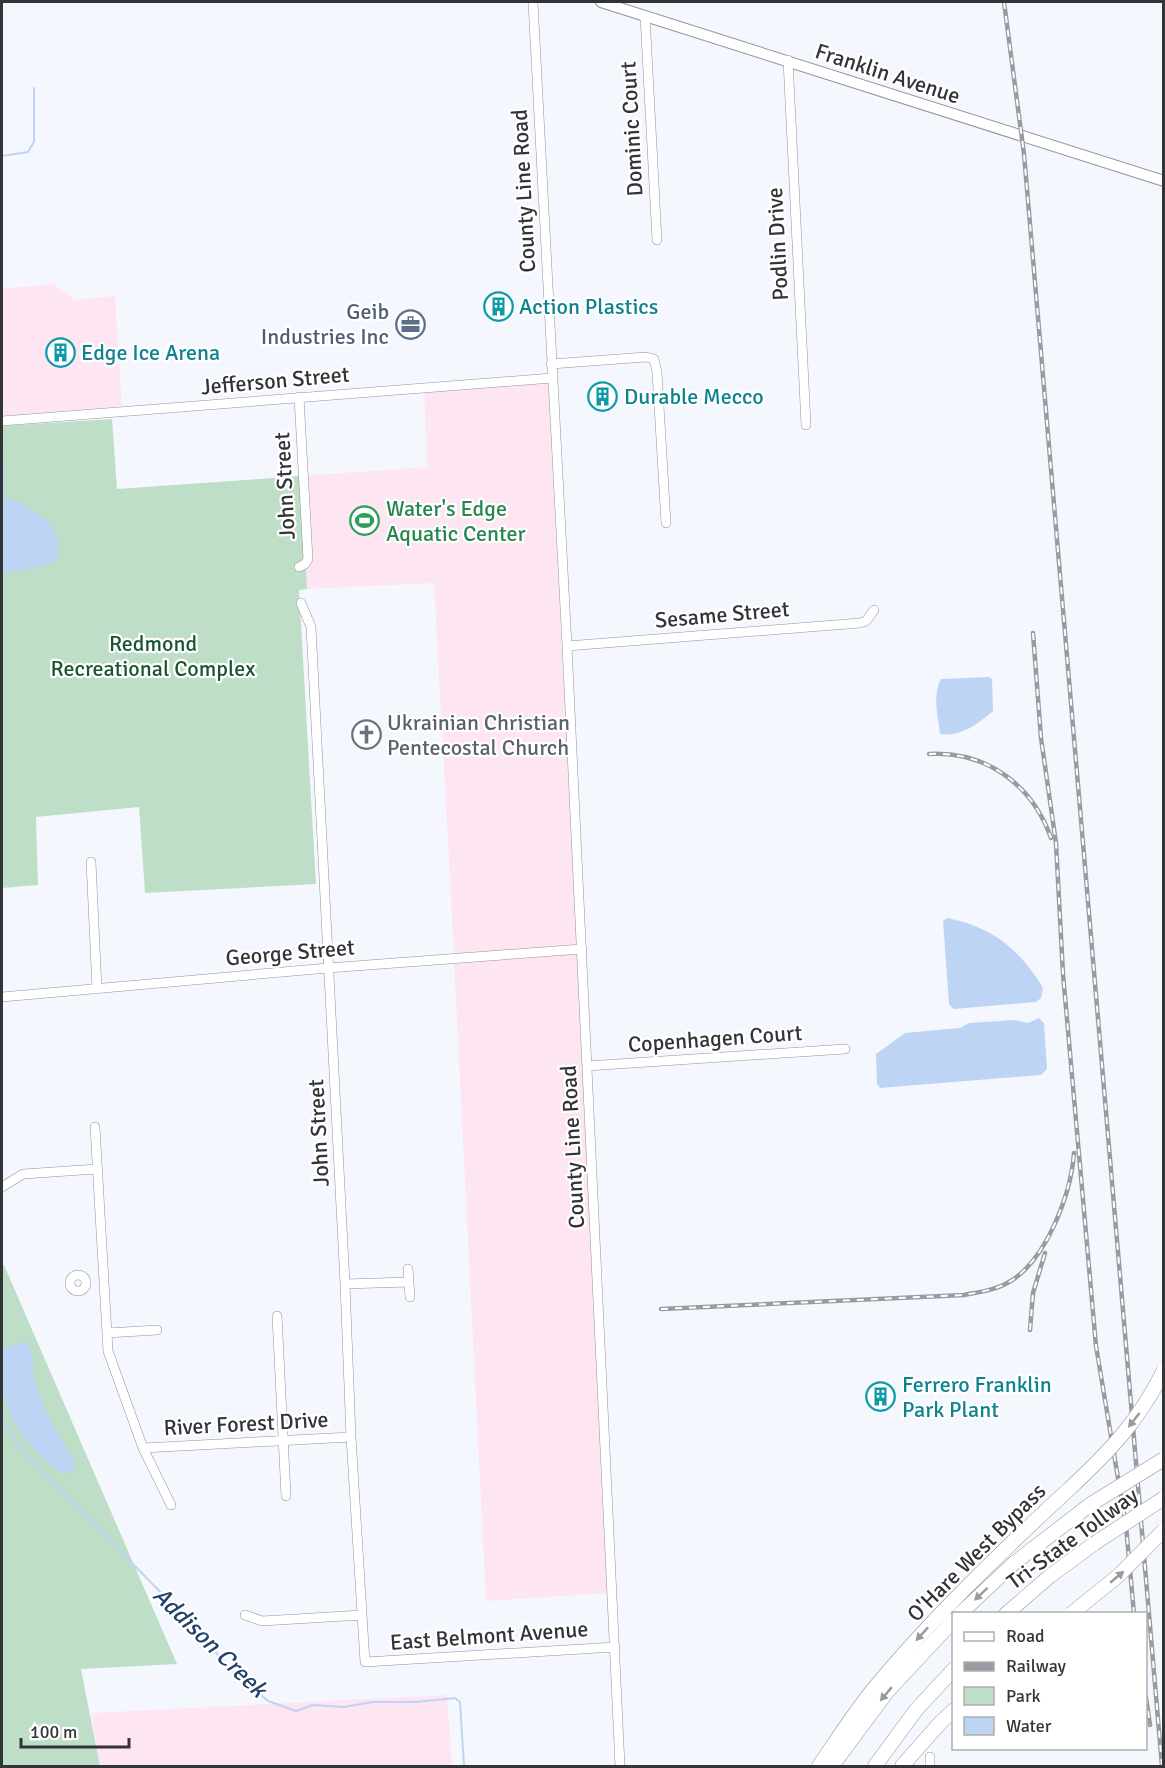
<svg xmlns="http://www.w3.org/2000/svg" width="1165" height="1768" font-family="Signika,sans-serif">
  <rect width="100%" height="100%" fill="#f5f7fe"/>
  <path fill="#fde6f2" d="M 52,284 L 76,300 L 115,296 L 122,406 L 4,416 L 2,378 L 2,289 Z
    M 548,380 L 577,947 L 454,955 L 434,583 L 307,589 L 301,476 L 427,467 L 424,391 Z
    M 577,952 L 610,1593 L 486,1601 L 454,962 Z
    M 447,1695 L 452,1766 L 100,1766 L 91,1713 Z"/>
  <path fill="#bfdec8" d="M 112,419 L 117,489 L 301,476 L 307,589 L 299,590 L 316,884 L 145,893 L 139,807 L 36,817 L 38,885 L 2,888 L 2,426 Z
    M 2,1265 L 4,1265 L 177,1664 L 81,1669 L 100,1766 L 2,1766 Z"/>
  <path fill="#bed4f4" d="M 14,499 C 40,516 66,525 56,561 L 43,566 L 2,573 L 2,500 Z
    M 989,677 L 992,679 L 993,711 C 978,724 961,737 940,734 C 938,716 932,696 941,679 Z
    M 947,918 C 992,927 1020,949 1043,988 L 1041,998 L 1036,1002 L 954,1009 L 949,1004 L 943,921 Z
    M 1039,1018 L 1044,1023 L 1047,1069 L 1041,1075 L 880,1088 L 877,1084 L 876,1054 L 905,1033 L 960,1028 L 969,1023 L 1015,1020 L 1028,1023 Z
    M 24,1342 C 36,1349 32,1365 34,1376 C 37,1399 62,1443 75,1461 L 75,1468 L 71,1473 C 60,1475 54,1468 47,1461 C 24,1442 4,1413 2,1382 C 1,1371 1,1360 2,1349 Z"/>
  <g fill="none" stroke-linecap="round" stroke-linejoin="round">
    <path stroke="#bed4f4" stroke-width="2" d="M 2,156 L 28,152 L 34,142 L 34,88
      M 2,442 L 4,500 L 2,503
      M 2,1418 L 15,1441 L 39,1467 L 168,1600 L 230,1668 L 268,1701 L 296,1711 L 313,1705 L 344,1707 L 373,1702 L 416,1702 L 455,1698 L 460,1702 L 464,1766"/>
    <defs>
      <path id="minor" d="M 533,2 L 567,646 L 620,1766
        M 645,16 L 657,240
        M 788,60 L 806,425
        M 551,364 L 646,357 L 654,359 L 657,372 L 666,523
        M 299,397 L 308,559 L 305,564 L 299,567
        M 2,421 L 552,378
        M 301,603 L 311,627 L 345,1284 L 351,1437 L 365,1662 L 615,1647
        M 567,646 L 860,623 L 866,621 L 874,610
        M 91,862 L 97,989
        M 2,997 L 328,968 L 582,949
        M 587,1066 L 845,1049
        M 95,1127 L 108,1351 L 143,1448 L 171,1505
        M 2,1187 L 23,1174 L 97,1169
        M 408,1269 L 410,1297
        M70 1283a8 8 0 1 1 16 0a8 8 0 1 1-16 0Z
        M 345,1284 L 409,1282
        M 277,1316 L 286,1496
        M 107,1333 L 157,1330
        M 143,1448 L 351,1437
        M 245,1615 L 262,1621 L 362,1615
        M 930,1757 L 930,1766"/>
      <path id="major" d="M 601,2 L 1164,181"/>
      <path id="highway" d="M 960,1614 L 1013,1564 L 1091,1504
        M 1006,1614 L 1050,1576 L 1095,1543
        M 819,1766 C 836,1741 852,1716 871,1692 C 931,1619 999,1554 1068,1490
        M 832,1766 L 887,1692 L 954,1620
        M 875,1766 L 916,1710 L 954,1669
        M 902,1766 L 941,1722 L 954,1710"/>
    </defs>
    <use href="#minor" stroke="#91939b" stroke-width="10"/>
    <use href="#major" stroke="#91939b" stroke-width="12"/>
    <use href="#highway" stroke="#91939b" stroke-width="15"/>
    <use href="#minor" stroke="#fff" stroke-width="9"/>
    <use href="#major" stroke="#fff" stroke-width="10"/>
    <use href="#highway" stroke="#fff" stroke-width="14"/>
    <defs>
      <path id="rail" d="M 1004,2 L 1024,154 L 1162,1766
        M 1033,633 L 1041,738 L 1056,843 L 1063,974 L 1096,1346 L 1126,1526 L 1134,1614
        M 929,754 C 986,751 1032,784 1051,838
        M 661,1309 L 964,1295 C 979,1292 996,1290 1009,1282 C 1046,1261 1071,1194 1074,1153
        M 1030,1330 L 1033,1293 L 1045,1253
        M 1146,1697 L 1150,1725"/>
    </defs>
    <use href="#rail" stroke="#9a9ba0" stroke-width="4.5"/>
    <use href="#rail" stroke="#fff" stroke-width="2" stroke-dasharray="7" stroke-linecap="butt"/>
    <defs>
      <path id="highway-bridge" d="M 1068,1490 C 1109,1452 1139,1421 1164,1370
        M 1091,1504 L 1164,1459
        M 1095,1543 L 1164,1498
        M 1071,1614 L 1118,1576 L 1164,1530"/>
    </defs>
    <use href="#highway-bridge" stroke="#91939b" stroke-width="15" stroke-linecap="butt"/>
    <use href="#highway-bridge" stroke="#fff" stroke-width="14"/>
  </g>
  <defs><path id="oneway-solid" d="M-6-.8H1V-3.2L6.5 0L1 3.2V.8H-6Z" transform="scale(1.5)"/></defs>
  <g fill="#999a9b">
    <use href="#oneway-solid" transform="translate(1134 1420) rotate(128)"/>
    <use href="#oneway-solid" transform="translate(1117 1577) rotate(-40)"/>
    <use href="#oneway-solid" transform="translate(981 1594) rotate(137)"/>
    <use href="#oneway-solid" transform="translate(922 1634) rotate(133)"/>
    <use href="#oneway-solid" transform="translate(886 1694) rotate(130)"/>
  </g>
  <defs>
    <symbol id="building-ring" viewBox="-11 -11 22 22"><circle r="9.5" fill="#fff" stroke="#0f9aa8" stroke-width="1.5"/><path d="M-4-6H4V6H1V3H-1V6H-4ZM-2.5-4.3h1.7v1.8h-1.7ZM.8-4.3h1.7v1.8H.8ZM-2.5-1h1.7V.8h-1.7ZM.8-1h1.7V.8H.8Z" fill="#0f9aa8"/></symbol>
    <symbol id="office-ring" viewBox="-11 -11 22 22"><circle r="9.5" fill="#fff" stroke="#5c6f8a" stroke-width="1.5"/><path d="M-6-3h4V-5.5h4V-3h4V5H-6ZM-1-4.5V-3h2v-1.5ZM-6 0V1H6V0Z" fill="#5c6f8a"/></symbol>
    <symbol id="stadium-ring" viewBox="-11 -11 22 22"><circle r="9.5" fill="#fff" stroke="#2e9e5b" stroke-width="1.5"/><path d="M0-5a6.5 5 0 1 0 0 10a6.5 5 0 1 0 0-10ZM-3.5-1.8h7v3.6h-7Z" fill="#2e9e5b"/></symbol>
    <symbol id="church-ring" viewBox="-11 -11 22 22"><circle r="9.5" fill="#fff" stroke="#6b7280" stroke-width="1.5"/><path d="M-1.2-6h2.4v3.5h3.3v2.4h-3.3V6h-2.4V-.1h-3.3v-2.4h3.3Z" fill="#6b7280"/></symbol>
  </defs>
  <g fill-rule="evenodd">
    <use href="#building-ring" x="482" y="290" width="33" height="33"/>
    <use href="#office-ring" x="394" y="308" width="33" height="33"/>
    <use href="#building-ring" x="44" y="336" width="33" height="33"/>
    <use href="#building-ring" x="586" y="380" width="33" height="33"/>
    <use href="#stadium-ring" x="348" y="504" width="33" height="33"/>
    <use href="#church-ring" x="350" y="718" width="33" height="33"/>
    <use href="#building-ring" x="864" y="1380" width="33" height="33"/>
  </g>
  <g text-anchor="middle" stroke-width="4.5" stroke-linejoin="round" paint-order="stroke">
    <g font-size="22" fill="#333437" stroke="#fff">
      <text transform="translate(888 73) rotate(18)" y="8">Franklin Avenue</text>
      <text transform="translate(631 129) rotate(-93)" y="8">Dominic Court</text>
      <text transform="translate(523 191) rotate(-93)" y="8">County Line Road</text>
      <text transform="translate(777 244) rotate(-93)" y="8">Podlin Drive</text>
      <text transform="translate(275 380) rotate(-5)" y="8">Jefferson Street</text>
      <text transform="translate(284 486) rotate(-93)" y="8">John Street</text>
      <text transform="translate(722 614) rotate(-5)" y="8">Sesame Street</text>
      <text transform="translate(290 952) rotate(-5)" y="8">George Street</text>
      <text transform="translate(715 1038) rotate(-4)" y="8">Copenhagen Court</text>
      <text transform="translate(318 1133) rotate(-93)" y="8">John Street</text>
      <text transform="translate(572 1147) rotate(-93)" y="8">County Line Road</text>
      <text transform="translate(246 1423) rotate(-3)" y="8">River Forest Drive</text>
      <text transform="translate(1072 1538) rotate(-36)" y="8">Tri-State Tollway</text>
      <text transform="translate(976 1552) rotate(-45)" y="8">O'Hare West Bypass</text>
      <text transform="translate(489 1635) rotate(-4)" y="8">East Belmont Avenue</text>
    </g>
    <g font-size="22" fill="#0d838f" stroke="#fff" text-anchor="start">
      <text x="519" y="314">Action Plastics</text>
      <text x="81" y="360">Edge Ice Arena</text>
      <text x="624" y="404">Durable Mecco</text>
      <text x="902" y="1392">Ferrero Franklin<tspan x="902" dy="25">Park Plant</tspan></text>
    </g>
    <g font-size="22" fill="#4e5e75" stroke="#fff" text-anchor="end">
      <text x="389" y="319">Geib<tspan x="389" dy="25">Industries Inc</tspan></text>
    </g>
    <g font-size="22" fill="#27864d" stroke="#fff" text-anchor="start">
      <text x="386" y="516">Water's Edge<tspan x="386" dy="25">Aquatic Center</tspan></text>
    </g>
    <g font-size="22" fill="#1b5433" stroke="#fff">
      <text x="153" y="651">Redmond<tspan x="153" dy="25">Recreational Complex</tspan></text>
    </g>
    <g font-size="22" fill="#5b616d" stroke="#fff" text-anchor="start">
      <text x="387" y="730">Ukrainian Christian<tspan x="387" dy="25">Pentecostal Church</tspan></text>
    </g>
    <g font-size="24" font-style="italic" fill="#24416c" stroke="#fff">
      <text transform="translate(210 1642) rotate(44)" y="8">Addison Creek</text>
    </g>
  </g>
  <rect width="1165" height="1768" fill="none" stroke="#333437" stroke-width="6"/>
  <rect x="952" y="1612" width="195" height="138" fill="#ffffff" stroke="#adaeaf" stroke-width="1.5"/>
  <rect x="964" y="1632" width="30" height="9" fill="#ffffff" stroke="#adaeaf" stroke-width="1.5"/>
  <text x="1006" y="1642" font-size="18" fill="#333437">Road</text>
  <rect x="964" y="1662" width="30" height="9" fill="#9a9ba0" stroke="#adaeaf" stroke-width="1.5"/>
  <text x="1006" y="1672" font-size="18" fill="#333437">Railway</text>
  <rect x="964" y="1687" width="30" height="18" fill="#bfdec8" stroke="#adaeaf" stroke-width="1.5"/>
  <text x="1006" y="1702" font-size="18" fill="#333437">Park</text>
  <rect x="964" y="1717" width="30" height="18" fill="#bed4f4" stroke="#adaeaf" stroke-width="1.5"/>
  <text x="1006" y="1732" font-size="18" fill="#333437">Water</text>
  <path d="M21 1738v9h108v-9" fill="none" stroke="#333437" stroke-width="3"/>
  <text x="30" y="1738" font-size="18" fill="#333437" stroke="#ffffff" stroke-width="4.5" paint-order="stroke">100 m</text>
</svg>
